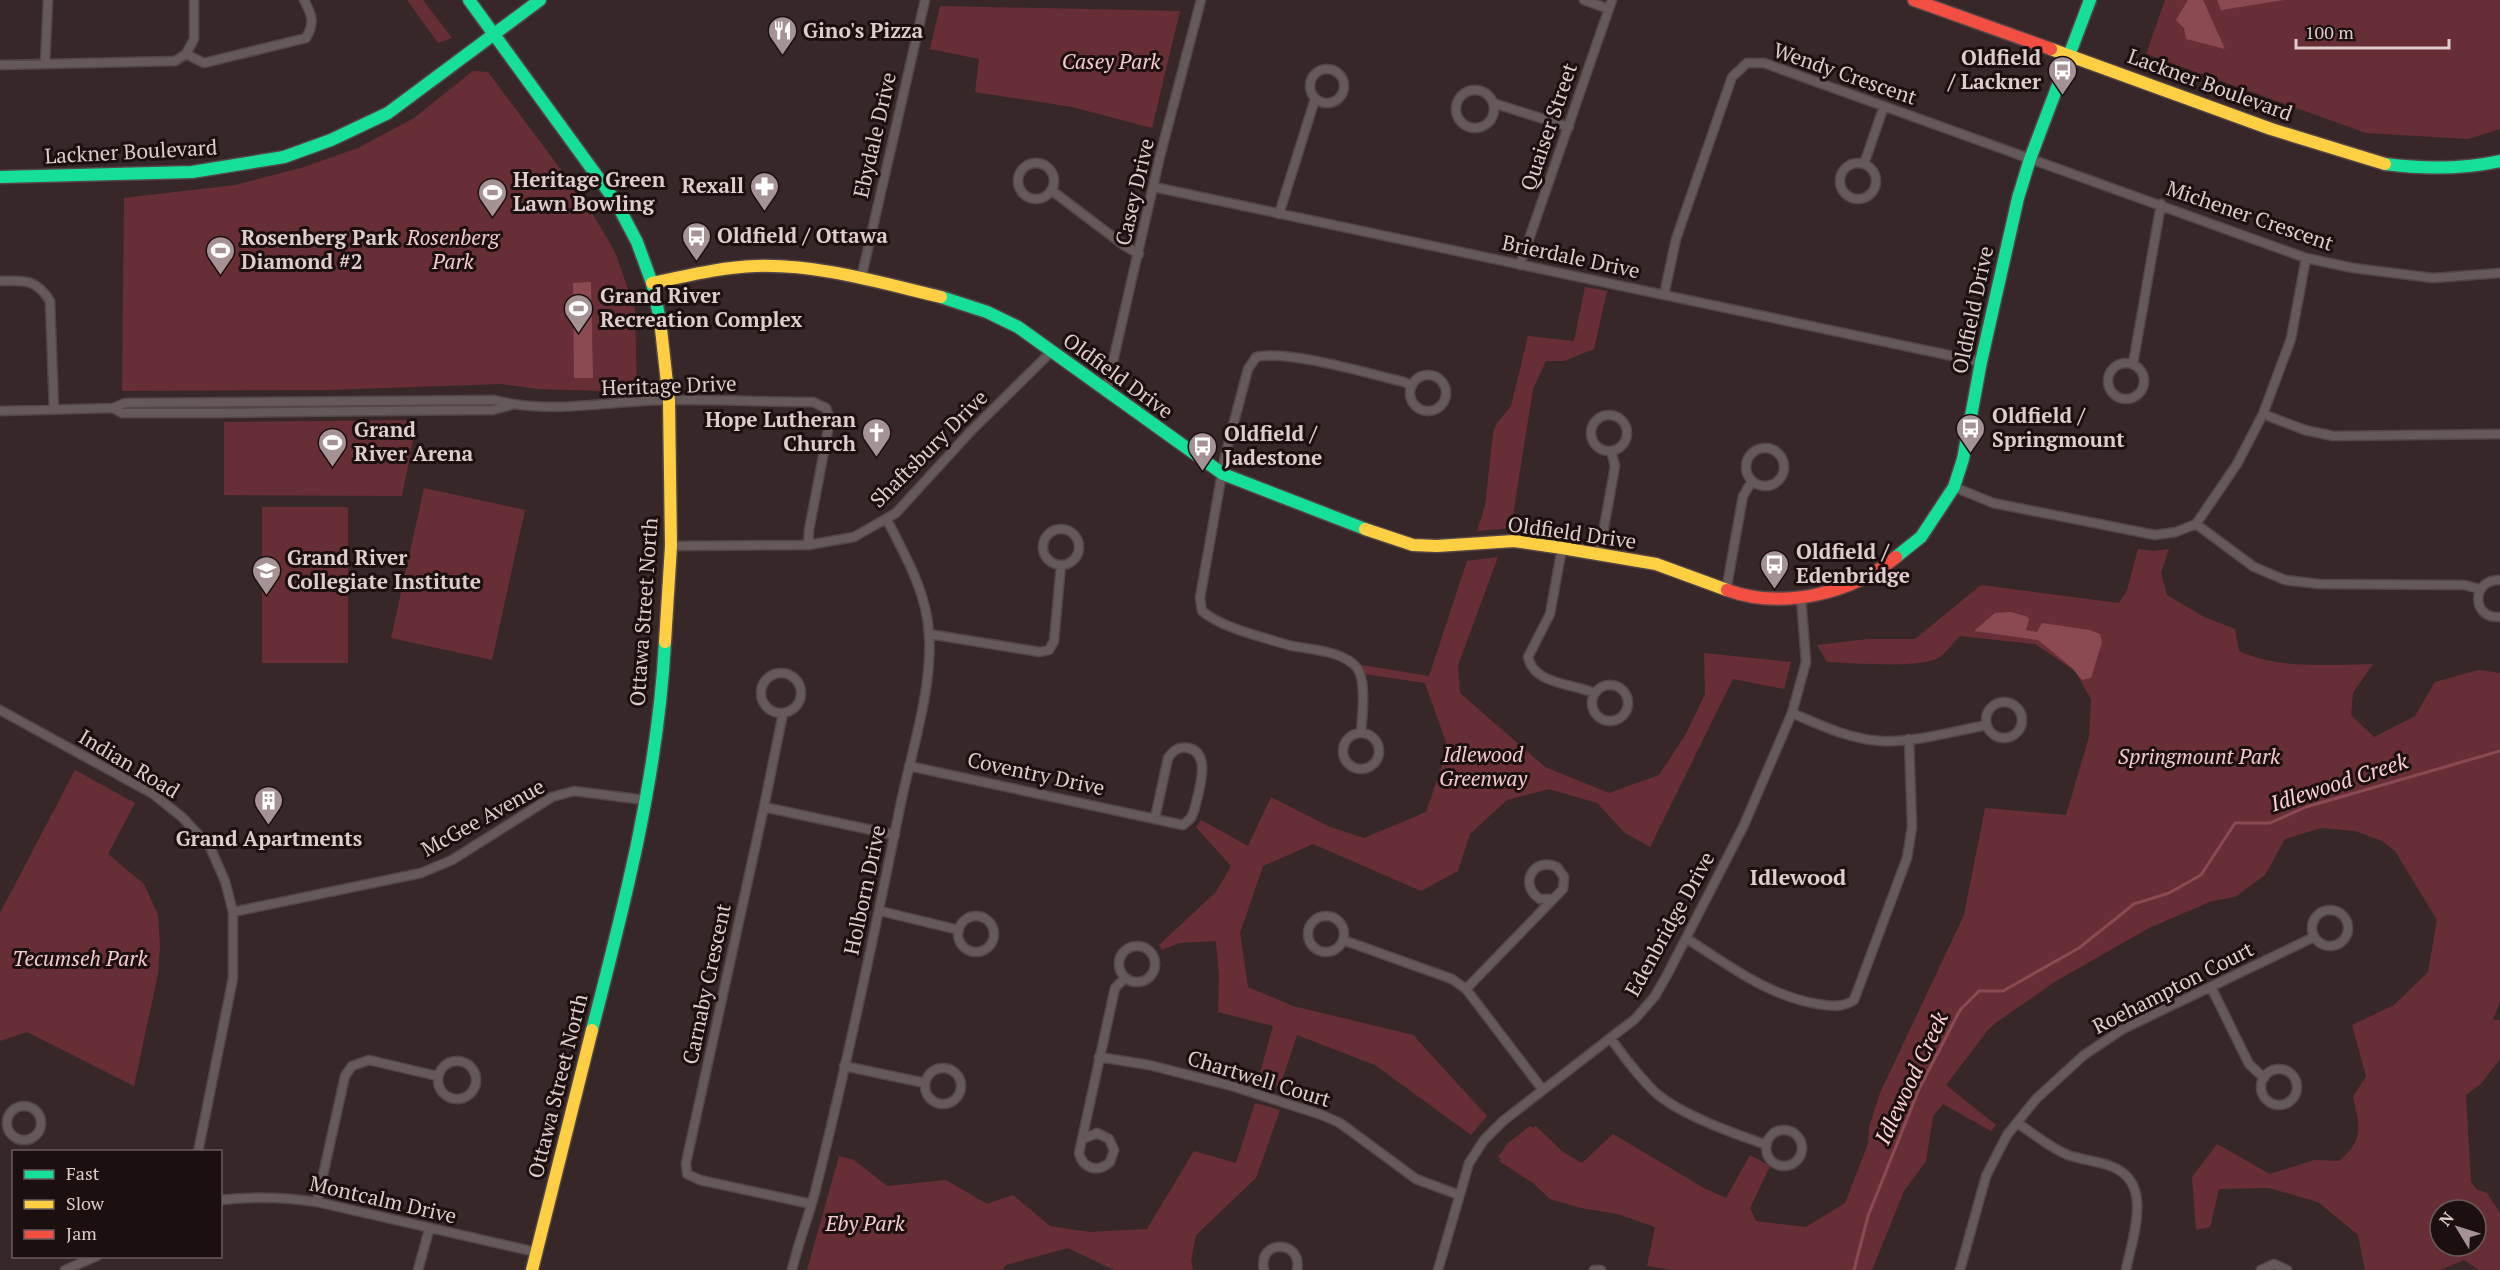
<svg xmlns="http://www.w3.org/2000/svg" width="2500" height="1270" font-family="'PT Serif',serif">
  <rect width="100%" height="100%" fill="#382729"/>
  <path fill="#682e36" fill-rule="evenodd" d="M 407,0 L 423,0 L 452,38 L 438,43 Z
    M 2165,0 L 2500,0 L 2500,129 L 2468,139 L 2366,133 L 2146,54 Z
    M 940,6 L 1180,11 L 1152,128 L 1072,107 L 975,92 L 979,59 L 930,49 Z
    M 473,71 L 488,72 L 588,206 L 615,252 L 635,309 L 637,392 L 537,389 L 501,384 L 327,390 L 122,391 L 124,198 L 235,185 L 301,168 L 358,148 L 414,118 Z
    M 1585,287 L 1607,291 L 1594,349 L 1564,361 L 1546,361 L 1533,389 L 1511,528 L 1477,531 L 1485,506 L 1493,433 L 1497,423 L 1511,406 L 1528,336 L 1574,341 Z
    M 417,420 L 402,496 L 224,495 L 224,422 Z
    M 424,488 L 525,510 L 492,660 L 391,638 Z
    M 262,507 L 348,507 L 348,663 L 262,663 Z
    M 2138,549 L 2154,551 L 2169,549 L 2161,573 L 2167,595 L 2204,617 L 2235,629 L 2239,651 C 2276,669 2332,665 2373,664 L 2353,693 L 2351,715 L 2374,737 L 2415,716 L 2435,682 L 2479,670 L 2500,673 L 2500,1001 L 2493,1020 L 2500,1020 L 2500,1059 L 2481,1084 L 2466,1095 L 2471,1182 L 2476,1189 L 2487,1193 L 2500,1213 L 2500,1270 L 2479,1270 L 2464,1260 L 2440,1270 L 2365,1270 L 2358,1235 L 2318,1202 L 2269,1188 L 2219,1189 L 2210,1227 L 2196,1230 L 2192,1177 L 2217,1144 L 2270,1174 L 2314,1160 L 2339,1161 C 2364,1140 2360,1127 2353,1097 L 2366,1076 L 2352,1025 L 2394,1005 L 2428,972 L 2437,920 L 2395,851 L 2382,841 L 2355,831 L 2321,828 L 2285,839 L 2265,875 L 2235,897 L 2212,901 L 2149,928 L 2056,981 L 1997,1022 L 1988,1030 L 1946,1085 L 1996,1125 L 1991,1131 L 1943,1104 L 1933,1116 L 1926,1161 L 1904,1191 L 1872,1270 L 1672,1270 L 1647,1266 L 1655,1227 L 1618,1214 L 1581,1208 L 1550,1199 L 1533,1183 L 1499,1161 L 1501,1159 L 1498,1157 L 1508,1143 L 1530,1126 L 1533,1128 L 1536,1126 L 1563,1152 L 1582,1163 L 1613,1134 L 1704,1188 L 1726,1198 L 1750,1155 L 1770,1166 L 1750,1208 L 1756,1221 L 1806,1227 L 1845,1203 L 1868,1144 L 1869,1127 L 1880,1093 L 1964,915 L 1985,808 L 2066,815 L 2089,737 L 2091,699 L 2075,671 L 2035,644 L 1960,636 C 1953,642 1948,651 1940,657 C 1924,669 1850,663 1827,662 L 1817,645 L 1868,639 L 1915,639 L 1981,585 L 2119,603 L 2127,590 ZM 2440,1210 L 2476,1210 L 2476,1246 L 2440,1246 Z
    M 1498,557 L 1458,665 L 1460,693 L 1545,767 L 1609,793 L 1659,775 L 1686,734 L 1705,694 L 1704,653 L 1791,662 L 1784,689 L 1733,679 L 1650,847 L 1625,833 L 1597,803 L 1549,789 L 1507,800 L 1470,834 L 1458,871 L 1421,891 L 1313,844 L 1263,866 L 1240,933 L 1248,987 L 1293,1006 L 1413,1035 L 1487,1116 L 1471,1135 L 1375,1065 L 1297,1035 L 1280,1087 L 1258,1080 L 1273,1026 L 1218,1012 L 1219,977 L 1216,941 L 1179,943 L 1162,950 L 1159,945 L 1216,892 L 1231,866 L 1196,827 L 1201,820 L 1248,846 L 1271,797 L 1330,827 L 1364,838 L 1426,812 L 1448,748 L 1425,683 L 1364,674 L 1362,665 L 1429,676 L 1467,561 Z
    M 75,770 L 135,803 L 108,854 L 144,884 L 158,915 L 160,946 L 158,974 L 134,1086 L 27,1032 L 0,1041 L 0,913 Z
    M 1255,1103 L 1280,1110 L 1256,1178 L 1196,1235 L 1191,1261 L 1193,1270 L 1114,1270 L 1068,1248 L 1006,1265 L 1002,1270 L 807,1270 L 839,1156 L 854,1160 L 887,1186 L 946,1180 L 987,1204 L 1013,1195 L 1050,1226 L 1089,1232 L 1147,1229 L 1194,1151 L 1236,1163 Z"/>
  <path fill="#8b4a52" d="M 2188,0 L 2203,0 L 2225,49 L 2186,39 L 2184,28 L 2176,20 Z
    M 2217,0 L 2284,0 L 2221,10 Z
    M 591,282 L 593,378 L 574,378 L 573,283 Z
    M 2011,612 L 2028,617 L 2029,620 L 2026,630 L 2037,632 L 2042,623 L 2089,630 L 2100,634 L 2102,642 L 2091,678 L 2082,680 L 2072,668 L 2038,640 L 1974,631 L 1995,613 Z"/>
  <g fill="none" stroke-linecap="round" stroke-linejoin="round">
    <path stroke="#8b4a52" stroke-width="3" d="M 1854,1270 L 1868,1216 L 1919,1089 L 1960,1010 L 1979,991 L 2003,991 L 2079,948 L 2134,904 L 2169,893 L 2201,875 L 2235,823 L 2270,823 L 2306,807 L 2500,751"/>
    <defs>
      <path id="street" d="M 1584,0 L 1609,9
        M 186,54 L 204,63 L 306,38 C 315,23 312,15 304,0
        M 186,54 L 194,39 L 194,0
        M 45,64 L 48,0
        M 0,65 L 175,61 L 186,54
        M1310 86a17 17 0 1 1 34 0a17 17 0 1 1-34 0Z
        M1456 109a19 19 0 1 1 38 0a19 19 0 1 1-38 0Z
        M 1493,103 L 1569,127
        M1840 181a18 18 0 1 1 36 0a18 18 0 1 1-36 0Z
        M1018 181a18 18 0 1 1 36 0a18 18 0 1 1-36 0Z
        M 1864,164 L 1884,106
        M 1154,187 L 1981,362
        M 1051,190 L 1125,246 L 1139,254
        M 1279,214 L 1315,99
        M 1520,265 L 1612,0
        M 861,279 L 925,0
        M 0,281 C 24,280 36,279 50,301 L 54,410
        M 1664,295 L 1676,239 L 1732,77 L 1747,63 L 1764,63 L 2306,258 L 2353,268 L 2433,278 L 2500,273
        M2108 381a18 18 0 1 1 36 0a18 18 0 1 1-36 0Z
        M 2133,364 L 2161,204
        M1410 393a18 18 0 1 1 36 0a18 18 0 1 1-36 0Z
        M 1106,392 L 1160,156 L 1201,0
        M 113,408 L 122,413 C 246,414 370,410 493,410 L 511,405
        M 0,411 L 113,408 L 125,403 L 495,400 C 542,413 594,404 642,401 C 698,398 756,402 813,402 L 826,408 L 830,420 L 809,530 L 808,545
        M 2263,414 L 2305,430 L 2333,436 L 2500,434
        M1591 433a18 18 0 1 1 36 0a18 18 0 1 1-36 0Z
        M1746 467a19 19 0 1 1 38 0a19 19 0 1 1-38 0Z
        M 1954,487 L 1993,503 L 2155,535 L 2176,532 L 2196,524 L 2237,464 L 2263,414 L 2291,339 L 2306,258
        M 2196,524 L 2254,567 L 2285,580 L 2319,584 L 2464,585 L 2480,589
        M1043 547a18 18 0 1 1 36 0a18 18 0 1 1-36 0Z
        M 671,546 L 808,545 L 854,537 L 896,513 L 970,432 L 1052,351
        M 1562,548 L 1550,614 L 1528,657 C 1534,685 1572,683 1594,693
        M 1599,555 L 1615,466 L 1611,451
        M 2500,580 C 2471,579 2471,619 2500,617
        M 1726,591 L 1743,496 L 1752,481
        M 929,634 L 1040,652 L 1049,650 L 1054,641 L 1061,565
        M761 693a20 20 0 1 1 40 0a20 20 0 1 1-40 0Z
        M1592 703a18 18 0 1 1 36 0a18 18 0 1 1-36 0Z
        M1986 720a18 18 0 1 1 36 0a18 18 0 1 1-36 0Z
        M 0,710 L 153,794 L 182,817 L 210,847 L 225,881 L 233,912 L 233,978 L 198,1152
        M 1792,713 C 1820,725 1849,739 1881,741 C 1914,743 1954,731 1987,725
        M 1361,733 C 1362,717 1367,681 1357,668 C 1343,650 1309,650 1288,645 C 1262,637 1222,628 1202,611 L 1200,598 L 1225,456 L 1248,369 L 1256,357 C 1286,349 1370,374 1404,382 L 1412,386
        M1343 751a18 18 0 1 1 36 0a18 18 0 1 1-36 0Z
        M 909,766 L 1183,825 L 1191,818 L 1194,811 C 1198,793 1213,753 1188,748 C 1178,746 1173,751 1168,758 L 1155,818
        M 764,807 L 783,713
        M2312 928a18 18 0 1 1 36 0a18 18 0 1 1-36 0Z
        M 880,911 L 959,930
        M 233,912 L 421,873 L 452,860 L 552,797 L 574,791 L 645,800
        M1308 934a18 18 0 1 1 36 0a18 18 0 1 1-36 0Z
        M958 934a18 18 0 1 1 36 0a18 18 0 1 1-36 0Z
        M 1686,938 C 1728,965 1768,996 1818,1004 C 1831,1006 1842,1008 1854,1000 L 1907,858 L 1912,827 L 1909,739
        M 1343,940 L 1452,979 L 1466,989 L 1543,1090
        M1119 964a18 18 0 1 1 36 0a18 18 0 1 1-36 0Z
        M 2211,987 L 2249,1064 L 2264,1078
        M 1466,989 L 1563,889 L 1564,877 L 1557,867 C 1533,856 1518,885 1540,899 L 1553,899
        M 1611,1039 C 1625,1058 1639,1077 1656,1093 C 1681,1115 1735,1134 1767,1145
        M 1099,1057 L 1149,1065 L 1232,1086 L 1322,1115 L 1340,1123 L 1416,1179 L 1459,1195
        M438 1080a19 19 0 1 1 38 0a19 19 0 1 1-38 0Z
        M 844,1066 L 925,1083
        M925 1086a18 18 0 1 1 36 0a18 18 0 1 1-36 0Z
        M2261 1087a18 18 0 1 1 36 0a18 18 0 1 1-36 0Z
        M7 1123a17 17 0 1 1 34 0a17 17 0 1 1-34 0Z
        M 2017,1123 C 2033,1133 2050,1148 2068,1155 C 2082,1160 2098,1161 2113,1167 C 2154,1184 2132,1238 2126,1270
        M1766 1148a18 18 0 1 1 36 0a18 18 0 1 1-36 0Z
        M 1083,1139 L 1097,1133 L 1109,1139 L 1114,1150 L 1110,1162 C 1098,1173 1083,1169 1079,1153 L 1115,988 L 1125,978
        M 220,1200 C 254,1196 284,1197 317,1202 L 536,1252
        M 317,1202 L 345,1076 L 352,1066 L 369,1060 L 437,1076
        M 811,1204 L 700,1180 L 687,1174 L 686,1163 L 764,807 L 895,835
        M 65,1270 L 97,1256
        M 418,1270 L 429,1230
        M 792,1270 C 798,1244 808,1218 815,1192 C 847,1065 874,936 900,807 C 911,754 933,687 929,634 C 927,593 905,555 887,520
        M 1264,1270 C 1257,1239 1303,1239 1297,1270
        M 1438,1270 L 1469,1163 L 1484,1140 L 1503,1121 L 1635,1019 L 1655,996 L 1667,975 L 1744,825 L 1792,713 L 1806,662 L 1801,597
        M 1594,1270 L 1601,1270
        M 1960,1270 L 1986,1176 L 2007,1135 L 2036,1099 L 2084,1055 L 2123,1029 L 2314,937
        M 2261,1270 L 2274,1264 L 2287,1270"/>
      <path id="fast" d="M 469,0 L 616,202 L 637,242 L 652,283 L 660,320
        M 2385,164 C 2423,169 2463,169 2500,161
        M 0,177 L 192,172 L 284,157 L 331,140 L 388,113 L 540,0
        M 941,297 L 987,312 L 1018,327 L 1223,474 L 1365,529
        M 1896,557 L 1921,537 L 1954,487 L 1963,459 L 1981,362 L 2018,198 L 2030,159 L 2090,0
        M 592,1030 C 625,903 658,774 665,642"/>
      <path id="slow" d="M 2051,49 L 2271,129 L 2385,164
        M 652,283 C 686,276 721,267 756,266 C 819,264 881,283 941,297
        M 660,320 L 669,401 L 671,546 L 665,642
        M 1365,529 L 1413,545 L 1437,546 L 1514,541 L 1562,548 L 1656,564 L 1727,590
        M 532,1270 L 592,1030"/>
      <path id="jam" d="M 1914,0 L 2051,49
        M 1727,590 C 1782,610 1851,594 1896,557"/>
    </defs>
    <use href="#street" stroke="#544547" stroke-width="11"/>
    <use href="#fast" stroke="#544547" stroke-width="15"/>
    <use href="#slow" stroke="#544547" stroke-width="15"/>
    <use href="#jam" stroke="#544547" stroke-width="15"/>
    <use href="#street" stroke="#65595a" stroke-width="8"/>
    <use href="#fast" stroke="#16e098" stroke-width="12"/>
    <use href="#slow" stroke="#ffcf43" stroke-width="12"/>
    <use href="#jam" stroke="#f24e42" stroke-width="12"/>
  </g>
  <defs>
    <symbol id="restaurant-pin" viewBox="-11 -11 22 30"><path d="M0 17L-7.5 6A9.5 9.5 0 1 1 7.5 6Z" fill="#a59294" stroke="#1c0f10"/><path d="M-5-6h1v4h1v-4h1v4h1v-4h1v5L-1.5 .5V6h-2V.5L-5-1ZM5-6V6H3V1.5H1.5Q1.5-4 5-6Z" fill="#fff"/></symbol>
    <symbol id="bus-pin" viewBox="-11 -11 22 30"><path d="M0 17L-7.5 6A9.5 9.5 0 1 1 7.5 6Z" fill="#a59294" stroke="#1c0f10"/><path d="M-5-6H5V4H4V6H2V4H-2V6H-4V4H-5ZM-3.5-4V0h7V-4ZM-3.5 1.2v1.5H-2V1.2ZM2 1.2v1.5H3.5V1.2Z" fill="#fff"/></symbol>
    <symbol id="pharmacy-pin" viewBox="-11 -11 22 30"><path d="M0 17L-7.5 6A9.5 9.5 0 1 1 7.5 6Z" fill="#a59294" stroke="#1c0f10"/><path d="M-2-6h4v4h4v4h-4v4h-4v-4h-4v-4h4Z" fill="#fff"/></symbol>
    <symbol id="stadium-pin" viewBox="-11 -11 22 30"><path d="M0 17L-7.5 6A9.5 9.5 0 1 1 7.5 6Z" fill="#a59294" stroke="#1c0f10"/><path d="M0-5a6.5 5 0 1 0 0 10a6.5 5 0 1 0 0-10ZM-3.5-1.8h7v3.6h-7Z" fill="#fff"/></symbol>
    <symbol id="church-pin" viewBox="-11 -11 22 30"><path d="M0 17L-7.5 6A9.5 9.5 0 1 1 7.5 6Z" fill="#a59294" stroke="#1c0f10"/><path d="M-1.2-6h2.4v3.5h3.3v2.4h-3.3V6h-2.4V-.1h-3.3v-2.4h3.3Z" fill="#fff"/></symbol>
    <symbol id="school-pin" viewBox="-11 -11 22 30"><path d="M0 17L-7.5 6A9.5 9.5 0 1 1 7.5 6Z" fill="#a59294" stroke="#1c0f10"/><path d="M0-5L7-2L0 1L-7-2ZM-4 1L0 2.5L4 1V4Q0 6-4 4Z" fill="#fff"/></symbol>
    <symbol id="building-pin" viewBox="-11 -11 22 30"><path d="M0 17L-7.5 6A9.5 9.5 0 1 1 7.5 6Z" fill="#a59294" stroke="#1c0f10"/><path d="M-4-6H4V6H1V3H-1V6H-4ZM-2.5-4.3h1.7v1.8h-1.7ZM.8-4.3h1.7v1.8H.8ZM-2.5-1h1.7V.8h-1.7ZM.8-1h1.7V.8H.8Z" fill="#fff"/></symbol>
  </defs>
  <g fill-rule="evenodd">
    <use href="#restaurant-pin" x="766" y="14" width="33" height="45"/>
    <use href="#bus-pin" x="2046" y="54" width="33" height="45"/>
    <use href="#pharmacy-pin" x="748" y="170" width="33" height="45"/>
    <use href="#stadium-pin" x="476" y="176" width="33" height="45"/>
    <use href="#bus-pin" x="680" y="220" width="33" height="45"/>
    <use href="#stadium-pin" x="204" y="234" width="33" height="45"/>
    <use href="#stadium-pin" x="562" y="292" width="33" height="45"/>
    <use href="#bus-pin" x="1954" y="412" width="33" height="45"/>
    <use href="#church-pin" x="860" y="416" width="33" height="45"/>
    <use href="#stadium-pin" x="316" y="426" width="33" height="45"/>
    <use href="#bus-pin" x="1186" y="430" width="33" height="45"/>
    <use href="#bus-pin" x="1758" y="548" width="33" height="45"/>
    <use href="#school-pin" x="250" y="554" width="33" height="45"/>
    <use href="#building-pin" x="252" y="784" width="33" height="45"/>
  </g>
  <g text-anchor="middle" stroke-width="6" stroke-linejoin="round" paint-order="stroke">
    <g font-size="21" font-weight="bold" fill="#dfcccd" stroke="#1c0f10" text-anchor="start">
      <text x="803" y="38">Gino's Pizza</text>
      <text x="2041" y="65" text-anchor="end">Oldfield<tspan x="2041" dy="24">/ Lackner</tspan></text>
      <text x="513" y="187">Heritage Green<tspan x="513" dy="24">Lawn Bowling</tspan></text>
      <text x="744" y="193" text-anchor="end">Rexall</text>
      <text x="717" y="243">Oldfield / Ottawa</text>
      <text x="241" y="245">Rosenberg Park<tspan x="241" dy="24">Diamond #2</tspan></text>
      <text x="600" y="303">Grand River<tspan x="600" dy="24">Recreation Complex</tspan></text>
      <text x="1992" y="423">Oldfield /<tspan x="1992" dy="24">Springmount</tspan></text>
      <text x="856" y="427" text-anchor="end">Hope Lutheran<tspan x="856" dy="24">Church</tspan></text>
      <text x="354" y="437">Grand<tspan x="354" dy="24">River Arena</tspan></text>
      <text x="1224" y="441">Oldfield /<tspan x="1224" dy="24">Jadestone</tspan></text>
      <text x="1796" y="559">Oldfield /<tspan x="1796" dy="24">Edenbridge</tspan></text>
      <text x="287" y="565">Grand River<tspan x="287" dy="24">Collegiate Institute</tspan></text>
      <text x="269" y="846" text-anchor="middle">Grand Apartments</text>
    </g>
    <g font-size="21" font-style="italic" fill="#f5cacd" stroke="#1c0f10">
      <text x="1111" y="69">Casey Park</text>
      <text x="453" y="245">Rosenberg<tspan x="453" dy="24">Park</tspan></text>
      <text x="1483" y="762">Idlewood<tspan x="1483" dy="24">Greenway</tspan></text>
      <text x="2199" y="764">Springmount Park</text>
      <text x="80" y="966">Tecumseh Park</text>
      <text x="865" y="1231">Eby Park</text>
    </g>
    <g font-size="21" fill="#dfcccd" stroke="#1c0f10">
      <text transform="translate(1845 74) rotate(19)" y="7">Wendy Crescent</text>
      <text transform="translate(2210 85) rotate(20)" y="7">Lackner Boulevard</text>
      <text transform="translate(1549 127) rotate(-71)" y="7">Quaiser Street</text>
      <text transform="translate(875 135) rotate(-77)" y="7">Ebydale Drive</text>
      <text transform="translate(131 152) rotate(-3)" y="7">Lackner Boulevard</text>
      <text transform="translate(1135 192) rotate(-77)" y="7">Casey Drive</text>
      <text transform="translate(2250 216) rotate(19)" y="7">Michener Crescent</text>
      <text transform="translate(1571 257) rotate(12)" y="7">Brierdale Drive</text>
      <text transform="translate(1973 310) rotate(-78)" y="7">Oldfield Drive</text>
      <text transform="translate(1118 376) rotate(36)" y="7">Oldfield Drive</text>
      <text transform="translate(669 386) rotate(-2)" y="7">Heritage Drive</text>
      <text transform="translate(929 449) rotate(-45)" y="7">Shaftsbury Drive</text>
      <text transform="translate(1572 533) rotate(8)" y="7">Oldfield Drive</text>
      <text transform="translate(644 612) rotate(-86)" y="7">Ottawa Street North</text>
      <text transform="translate(129 764) rotate(31)" y="7">Indian Road</text>
      <text transform="translate(1036 774) rotate(12)" y="7">Coventry Drive</text>
      <text transform="translate(483 818) rotate(-29)" y="7">McGee Avenue</text>
      <text transform="translate(865 890) rotate(-78)" y="7">Holborn Drive</text>
      <text transform="translate(1670 924) rotate(-61)" y="7">Edenbridge Drive</text>
      <text transform="translate(707 984) rotate(-78)" y="7">Carnaby Crescent</text>
      <text transform="translate(2173 988) rotate(-27)" y="7">Roehampton Court</text>
      <text transform="translate(1259 1079) rotate(17)" y="7">Chartwell Court</text>
      <text transform="translate(558 1086) rotate(-76)" y="7">Ottawa Street North</text>
      <text transform="translate(383 1200) rotate(13)" y="7">Montcalm Drive</text>
    </g>
    <g font-size="22" font-style="italic" fill="#fbd0d3" stroke="#1c0f10">
      <text transform="translate(2339 782) rotate(-18)" y="8">Idlewood Creek</text>
      <text transform="translate(1911 1078) rotate(-65)" y="8">Idlewood Creek</text>
    </g>
    <g font-size="22" font-weight="bold" fill="#dfcccd" stroke="#1c0f10">
      <text x="1798" y="885">Idlewood</text>
    </g>
  </g>
  <rect x="12" y="1150" width="210" height="108" fill="#1c0f10" stroke="#6a5b5c" stroke-width="1.5"/>
  <rect x="24" y="1170" width="30" height="9" fill="#16e098" stroke="#6a5b5c" stroke-width="1.5"/>
  <text x="66" y="1180" font-size="18" fill="#dfcccd">Fast</text>
  <rect x="24" y="1200" width="30" height="9" fill="#ffcf43" stroke="#6a5b5c" stroke-width="1.5"/>
  <text x="66" y="1210" font-size="18" fill="#dfcccd">Slow</text>
  <rect x="24" y="1230" width="30" height="9" fill="#f24e42" stroke="#6a5b5c" stroke-width="1.5"/>
  <text x="66" y="1240" font-size="18" fill="#dfcccd">Jam</text>
  <g transform="translate(2458 1228) rotate(308)"><circle r="28" fill="#1c0f10" stroke="#6a5b5c" stroke-width="1.5"/>
  <path d="M0-4.5L10 22L0 15L-10 22Z" fill="#a59294"/>
  <text y="-9" font-size="16" font-weight="bold" text-anchor="middle" fill="#dfcccd">N</text>
  </g>
  <path d="M2296 39v9h153v-9" fill="none" stroke="#dfcccd" stroke-width="3"/>
  <text x="2305" y="39" font-size="18" fill="#dfcccd" stroke="#1c0f10" stroke-width="4.5" paint-order="stroke">100 m</text>
</svg>
